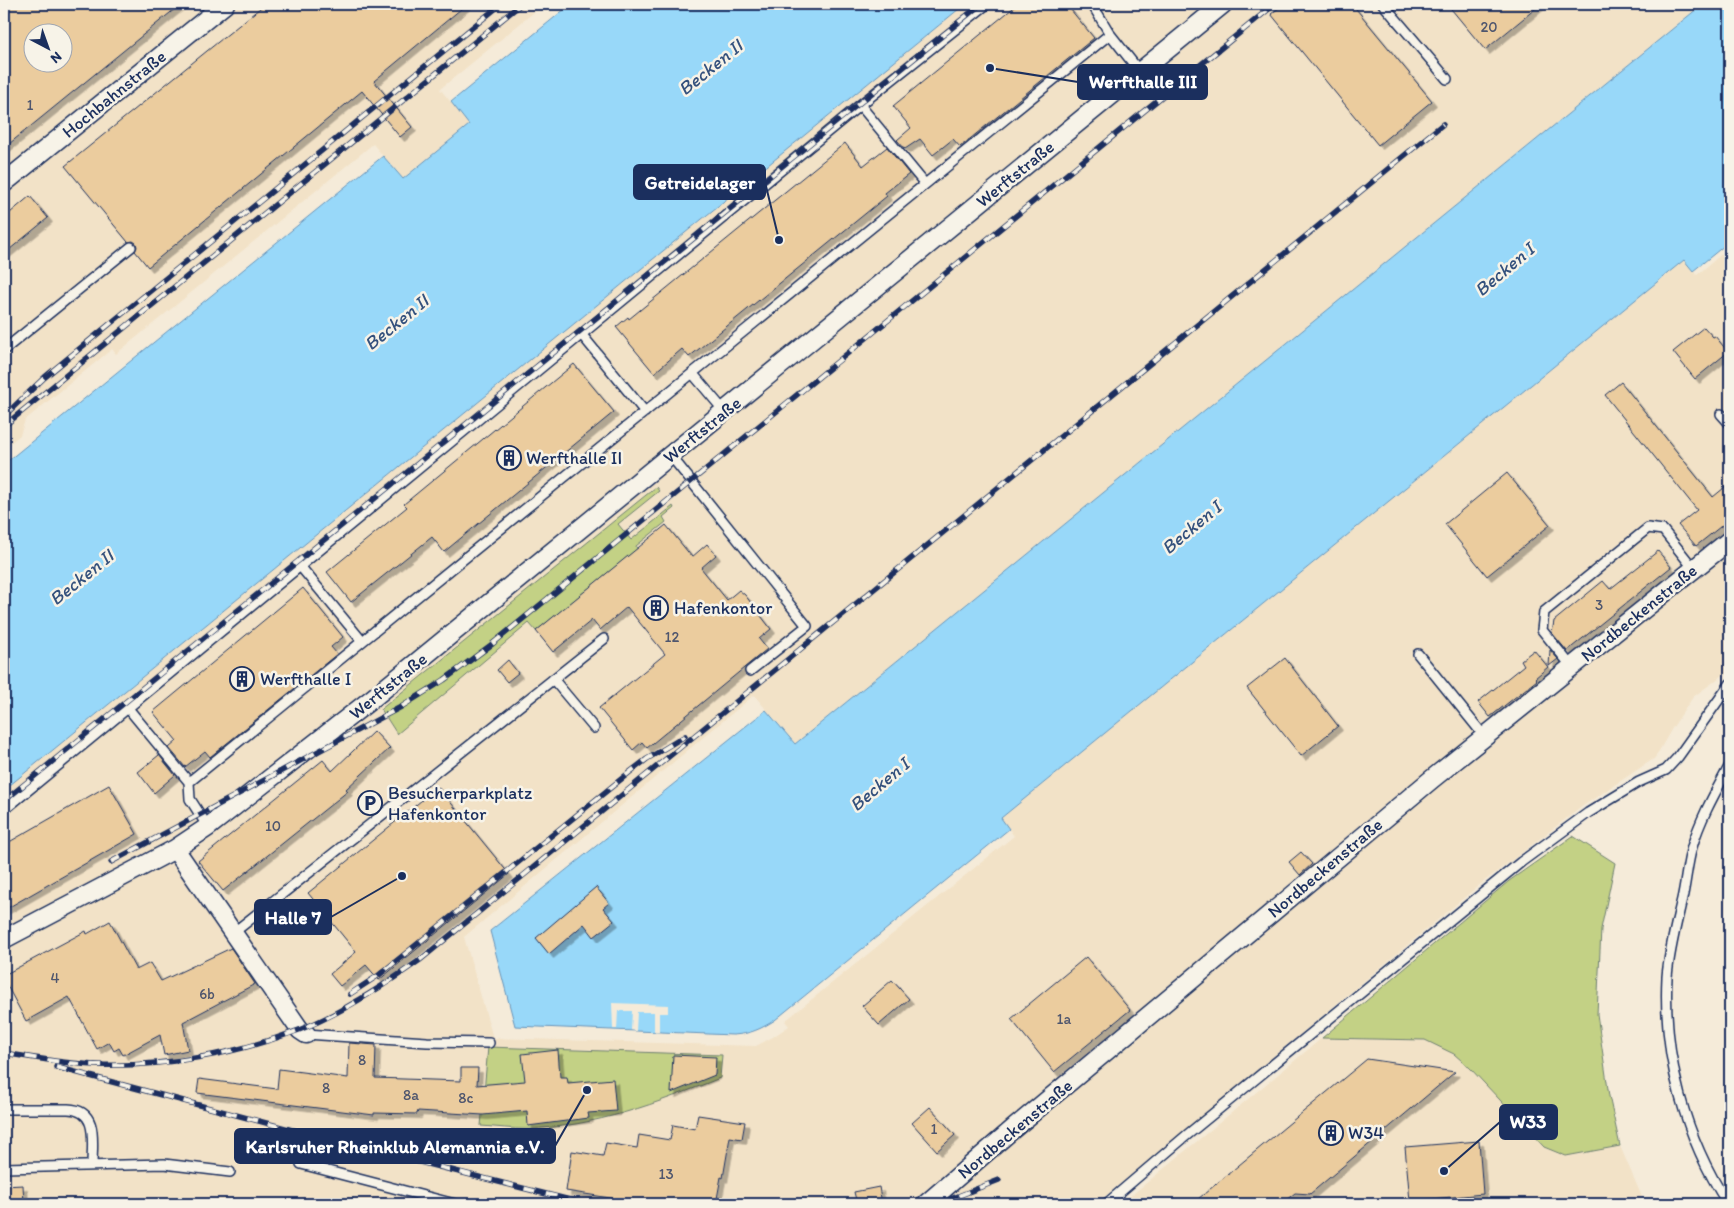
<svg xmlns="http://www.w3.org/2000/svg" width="1734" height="1208" font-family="Itim,sans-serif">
  <defs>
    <filter id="shadow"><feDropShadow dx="4.5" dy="4.5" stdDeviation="0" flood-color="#0004"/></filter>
  </defs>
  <rect width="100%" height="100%" fill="#f5ebd9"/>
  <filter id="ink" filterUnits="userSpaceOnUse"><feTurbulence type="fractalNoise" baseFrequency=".02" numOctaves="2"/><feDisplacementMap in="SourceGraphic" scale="10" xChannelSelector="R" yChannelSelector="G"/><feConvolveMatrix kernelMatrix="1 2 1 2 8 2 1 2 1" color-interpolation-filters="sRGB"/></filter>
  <g filter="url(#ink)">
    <path fill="#f2e2c7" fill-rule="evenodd" d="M 4,4 L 544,4 L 440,89 L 470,125 L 403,180 L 373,144 L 116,354 L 112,349 L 25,420 L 20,435 L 4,448 ZM 32,32 L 62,32 L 62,62 L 32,62 Z
      M 965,4 L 1703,4 L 795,744 L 754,695 L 464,937 L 493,1038 L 756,1046 L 773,1037 L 789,1026 L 785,1021 L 1014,836 L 1001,818 L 1684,260 L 1697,275 L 1730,247 L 1730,670 L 1693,697 L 1671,730 L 1655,758 L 1583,806 L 1482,883 L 1096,1204 L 4,1204 L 4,790 Z
      M 1322,1038 L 1425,1040 L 1437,1044 L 1454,1054 L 1470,1068 L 1544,1147 L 1566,1156 L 1620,1146 L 1645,1204 L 1121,1204 Z"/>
    <path fill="#c3d185" stroke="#6f8072" d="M 656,487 L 659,491 L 618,524 L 631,540 L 673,506 L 674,508 L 663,517 L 666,522 L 636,546 L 637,549 L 536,631 L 529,623 L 397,734 L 381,709 Z
      M 1573,836 L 1615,863 L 1601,929 L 1597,1014 L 1609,1096 L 1620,1146 L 1566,1156 L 1544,1147 L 1470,1068 L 1454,1054 L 1425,1040 L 1322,1038 L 1509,881 Z
      M 488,1047 L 722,1055 L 720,1078 C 658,1103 595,1127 527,1129 C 512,1129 497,1127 481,1126 Z"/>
    <path fill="#98d8f9" stroke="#6694bb" d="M 571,4 L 965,4 L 4,790 L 4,464 L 383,156 L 403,179 L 469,125 L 451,102 Z
      M 1703,4 L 1730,4 L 1730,241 L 1693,271 L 1684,260 L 1001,818 L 1009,829 L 775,1020 C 761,1029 750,1034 733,1035 L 515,1026 L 490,931 L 766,710 L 795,744 Z"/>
    <path fill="#f5ebd9" d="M 612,1003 L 668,1005 L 668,1013 L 659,1013 L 659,1031 L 654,1031 L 654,1012 L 637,1012 L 636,1031 L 631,1030 L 632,1011 L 618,1011 L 617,1029 L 613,1029 Z"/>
    <path fill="#ebcc9e" stroke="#1b2f5e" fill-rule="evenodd" filter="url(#shadow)" d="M 4,4 L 181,4 L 4,148 ZM 32,32 L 62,32 L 62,62 L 32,62 Z
      M 265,4 L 467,4 L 374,81 L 412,127 L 400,137 L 362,91 L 148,267 L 135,251 L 137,247 L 136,243 L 133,241 L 128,242 L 65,166 Z
      M 1018,4 L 1066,4 L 1094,38 L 960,147 L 953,139 L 933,155 L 920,139 L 905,149 L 897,140 L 911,128 L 893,106 Z
      M 1284,4 L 1352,4 L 1432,101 L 1378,145 L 1271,14 Z
      M 1447,4 L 1541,4 L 1485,50 Z
      M 845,143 L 863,166 L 887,147 L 909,174 L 885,193 L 887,196 L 689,357 L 682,349 L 654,373 L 616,327 L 628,317 L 629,319 Z
      M 30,196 L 48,218 L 4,254 L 4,218 Z
      M 1704,327 L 1713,337 L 1715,336 L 1728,352 L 1695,379 L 1673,352 Z
      M 574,364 L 614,412 L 444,552 L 432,537 L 351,602 L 327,572 L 407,507 L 404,504 Z
      M 1621,382 L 1713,497 L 1730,483 L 1730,519 L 1696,546 L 1678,525 L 1697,510 L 1605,395 Z
      M 1507,473 L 1550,525 L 1487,576 L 1445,524 Z
      M 666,525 L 692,557 L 707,544 L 716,555 L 701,568 L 727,600 L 739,590 L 745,595 L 771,629 L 759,639 L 767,649 L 647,748 L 642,742 L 633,750 L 599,708 L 665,654 L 648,633 L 627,607 L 600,630 L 592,620 L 553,652 L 536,631 Z
      M 1658,551 L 1671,567 L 1567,651 L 1552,633 L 1554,621 L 1603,581 L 1610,589 Z
      M 303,588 L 343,637 L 331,647 L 337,654 L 210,757 L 205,751 L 185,767 L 169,748 L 177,741 L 153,712 Z
      M 1534,650 L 1548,667 L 1535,678 L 1537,680 L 1490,717 L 1478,702 L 1524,665 L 1521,660 Z
      M 1550,650 L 1558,659 L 1549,666 Z
      M 1285,658 L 1338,726 L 1301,756 L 1247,688 Z
      M 508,660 L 518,673 L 507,682 L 497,670 Z
      M 374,731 L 390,748 L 346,789 L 348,791 L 223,891 L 198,861 L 323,760 L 332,771 Z
      M 159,755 L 175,775 L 154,793 L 138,772 Z
      M 109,785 L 137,834 L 4,910 L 4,845 Z
      M 438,787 L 509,874 L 379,980 L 366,965 L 340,986 L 330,974 L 356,952 L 308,893 Z
      M 1301,852 L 1312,864 L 1300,875 L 1289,862 Z
      M 596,887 L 609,903 L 603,908 L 614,921 L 594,937 L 584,924 L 549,954 L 536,938 Z
      M 110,921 L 136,970 L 150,963 L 161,981 L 231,948 L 255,984 L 183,1022 L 188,1050 L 164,1055 L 160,1035 L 123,1055 L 119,1048 L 114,1051 L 109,1042 L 97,1049 L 69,997 L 26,1021 L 4,980 L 4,975 L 86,931 L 87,934 Z
      M 1086,957 L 1130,1010 L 1054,1072 L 1011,1019 Z
      M 892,980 L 909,999 L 879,1025 L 862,1006 Z
      M 349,1043 L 376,1045 L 375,1078 L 461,1081 L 461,1068 L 478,1068 L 477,1085 L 525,1081 L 522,1054 L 558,1050 L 560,1077 L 567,1077 L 568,1083 L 613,1079 L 616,1111 L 588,1113 L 589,1118 L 528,1126 L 527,1111 L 483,1115 L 418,1111 L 417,1114 L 374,1113 L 374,1115 L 197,1093 L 199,1079 L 277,1089 L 279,1069 L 348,1078 Z
      M 673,1055 L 716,1057 L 715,1075 L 671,1093 Z
      M 1367,1059 L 1455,1072 L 1310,1194 L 1295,1193 L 1281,1204 L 1192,1204 Z
      M 930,1107 L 955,1135 L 937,1151 L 912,1123 Z
      M 698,1115 L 745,1122 L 742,1139 L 730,1137 L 723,1178 L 721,1177 L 716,1204 L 648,1204 L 566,1191 L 572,1151 L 603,1156 L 606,1143 L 637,1148 L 639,1135 L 670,1140 L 673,1125 L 695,1129 Z
      M 1479,1141 L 1483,1194 L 1410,1201 L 1405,1147 Z
      M 23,1185 L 24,1204 L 4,1204 L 4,1186 Z
      M 879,1187 L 882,1204 L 857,1204 L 854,1192 Z"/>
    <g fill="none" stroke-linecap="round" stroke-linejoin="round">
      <defs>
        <path id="lane" d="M 206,4 L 211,15
          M 1092,4 L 1110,34 L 1140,72
          M 1383,4 L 1447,79
          M 860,105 L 925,184
          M 582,335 L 645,412
          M 5,349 L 131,247
          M 693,374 L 725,412
          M 1721,414 L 1730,424
          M 671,456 L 807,626 L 750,671
          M 300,566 L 362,641
          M 1418,654 L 1485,737
          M 1572,667 L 1542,630 L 1544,612 L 1648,528 L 1663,530 L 1694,569
          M 553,679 L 594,728
          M 127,707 L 189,782 L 190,799 L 208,827
          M 189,782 L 1110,34
          M 4,810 L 860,105 L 987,4
          M 233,933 L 604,639
          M 306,1034 L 427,1042 L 489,1043
          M 4,1109 L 68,1109 C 99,1110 92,1142 92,1165
          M 301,1164 L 455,1204
          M 4,1168 L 164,1164 L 230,1172
          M 1106,1204 L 1187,1135 L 1521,862 L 1588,813 L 1639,782 L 1666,770 L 1678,757 L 1730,684
          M 1728,1204 C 1685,1138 1663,1057 1667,977 C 1669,951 1676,925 1682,899 C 1686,882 1687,864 1692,847 C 1700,819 1716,791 1730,765"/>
        <path id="street" d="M 4,183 L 225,4
          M 175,849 L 300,1030 L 306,1034
          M 4,939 L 175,849 L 208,827 L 373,698 L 1223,4
          M 926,1204 L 1013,1129 L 1432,779 L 1730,540"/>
      </defs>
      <use href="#lane" stroke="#1b2f5e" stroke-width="12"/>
      <use href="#street" stroke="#1b2f5e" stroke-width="21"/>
      <use href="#lane" stroke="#f7f3e8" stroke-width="9"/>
      <use href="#street" stroke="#f7f3e8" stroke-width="18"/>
      <defs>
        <path id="rail" d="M 4,416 L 45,377 L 501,4
          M 4,426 L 521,4
          M 4,801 L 981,4
          M 111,862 L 401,707 L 444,680 L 491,645 L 1270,8
          M 350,994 L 379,975 L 630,772 L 647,759 L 685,736
          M 4,1053 C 35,1058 66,1064 98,1065 C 165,1067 236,1054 299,1030 C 342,1013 382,987 420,960 L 1443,124
          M 56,1067 L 285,1128 L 586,1204
          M 938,1204 L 999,1180"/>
      </defs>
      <use href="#rail" stroke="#1b2f5e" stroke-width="5.5"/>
      <use href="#rail" stroke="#f7f3e8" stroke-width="4" stroke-dasharray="11" stroke-linecap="butt"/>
    </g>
  </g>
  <defs>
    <symbol id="building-ring" viewBox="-11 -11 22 22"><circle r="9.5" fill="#f7f3e8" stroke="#1b2f5e" stroke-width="1.5"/><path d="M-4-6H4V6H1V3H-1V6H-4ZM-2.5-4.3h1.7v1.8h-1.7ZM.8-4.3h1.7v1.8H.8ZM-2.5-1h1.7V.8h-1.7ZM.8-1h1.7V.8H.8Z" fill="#1b2f5e"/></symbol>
    <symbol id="parking-ring" viewBox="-11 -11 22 22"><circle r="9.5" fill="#f7f3e8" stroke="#1b2f5e" stroke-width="1.5"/><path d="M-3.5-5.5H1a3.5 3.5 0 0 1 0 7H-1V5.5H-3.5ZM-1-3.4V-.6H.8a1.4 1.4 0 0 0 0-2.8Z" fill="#1b2f5e"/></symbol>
  </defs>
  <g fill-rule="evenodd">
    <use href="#building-ring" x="495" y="444" width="28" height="28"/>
    <use href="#building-ring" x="642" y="594" width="28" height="28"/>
    <use href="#building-ring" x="228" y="665" width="28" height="28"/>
    <use href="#parking-ring" x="356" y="789" width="28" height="28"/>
    <use href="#building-ring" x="1317" y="1119" width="28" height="28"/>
  </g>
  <g text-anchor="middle" stroke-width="5" stroke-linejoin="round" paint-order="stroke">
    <g font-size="15" fill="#4f566e">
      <text x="1489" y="32">20</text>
      <text x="30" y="110">1</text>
      <text x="1599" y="610">3</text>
      <text x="672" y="642">12</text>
      <text x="273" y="831">10</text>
      <text x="55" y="983">4</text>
      <text x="207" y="999">6b</text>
      <text x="1064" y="1024">1a</text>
      <text x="362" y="1065">8</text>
      <text x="326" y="1093">8</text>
      <text x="411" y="1100">8a</text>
      <text x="466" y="1103">8c</text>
      <text x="934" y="1134">1</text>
      <text x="666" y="1179">13</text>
    </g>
    <g font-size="18" fill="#1b2f5e" stroke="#f7f3e8">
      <text transform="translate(114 94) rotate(-39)" y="6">Hochbahnstraße</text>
      <text transform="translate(1015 174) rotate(-39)" y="6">Werftstraße</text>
      <text transform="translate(702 430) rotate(-39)" y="6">Werftstraße</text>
      <text transform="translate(1639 613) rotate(-39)" y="6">Nordbeckenstraße</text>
      <text transform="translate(388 686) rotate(-39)" y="6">Werftstraße</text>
      <text transform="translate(1325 868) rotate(-40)" y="6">Nordbeckenstraße</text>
      <text transform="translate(1015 1129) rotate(-40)" y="6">Nordbeckenstraße</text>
    </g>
    <g font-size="18" fill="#1b2f5e" stroke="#f7f3e8" text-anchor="start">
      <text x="526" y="464">Werfthalle II</text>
      <text x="674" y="614">Hafenkontor</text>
      <text x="260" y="685">Werfthalle I</text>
      <text x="388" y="799">Besucherparkplatz<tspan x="388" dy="21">Hafenkontor</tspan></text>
      <text x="1348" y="1139">W34</text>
    </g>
    <g font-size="19" font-style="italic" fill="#34517d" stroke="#f7f3e8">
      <text transform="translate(710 67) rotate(-39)" y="7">Becken II</text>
      <text transform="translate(1504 269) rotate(-40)" y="7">Becken I</text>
      <text transform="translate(396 322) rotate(-39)" y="7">Becken II</text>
      <text transform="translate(1191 527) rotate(-40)" y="7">Becken I</text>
      <text transform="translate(81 577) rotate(-39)" y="7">Becken II</text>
      <text transform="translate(879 784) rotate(-40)" y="7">Becken I</text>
    </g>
  </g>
  <path fill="none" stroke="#1b2f5e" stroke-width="2" d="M990 68L1078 82M779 240L765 182M402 876L331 917M1444 1171L1500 1122M587 1090L555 1146"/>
  <g fill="#1b2f5e" stroke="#f7f3e8" stroke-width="2">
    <circle cx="990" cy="68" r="5"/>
    <circle cx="779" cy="240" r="5"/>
    <circle cx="402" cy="876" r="5"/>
    <circle cx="1444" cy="1171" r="5"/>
    <circle cx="587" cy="1090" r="5"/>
  </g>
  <g fill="#1b2f5e" stroke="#1b2f5e" stroke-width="2">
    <rect x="1078" y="65" width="129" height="34" rx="5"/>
    <rect x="634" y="165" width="131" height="34" rx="5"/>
    <rect x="255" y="900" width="76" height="34" rx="5"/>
    <rect x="1500" y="1105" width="57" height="34" rx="5"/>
    <rect x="235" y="1129" width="320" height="34" rx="5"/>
  </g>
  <g font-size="19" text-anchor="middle" font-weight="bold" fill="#fff">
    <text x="1143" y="88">Werfthalle III</text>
    <text x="700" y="189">Getreidelager</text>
    <text x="293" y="924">Halle 7</text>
    <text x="1528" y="1128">W33</text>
    <text x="395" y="1153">Karlsruher Rheinklub Alemannia e.V.</text>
  </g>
  <rect width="1734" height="1208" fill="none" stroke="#f7f3e8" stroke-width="20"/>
  <rect x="10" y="10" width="1714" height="1188" fill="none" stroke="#1b2f5e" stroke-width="2" filter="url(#ink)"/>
  <g transform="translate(48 48) rotate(139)"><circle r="24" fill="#f7f3e8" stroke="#9fa5b1"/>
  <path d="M0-4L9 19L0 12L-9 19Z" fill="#1b2f5e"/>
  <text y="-8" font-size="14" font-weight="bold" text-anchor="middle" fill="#1b2f5e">N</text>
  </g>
</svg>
